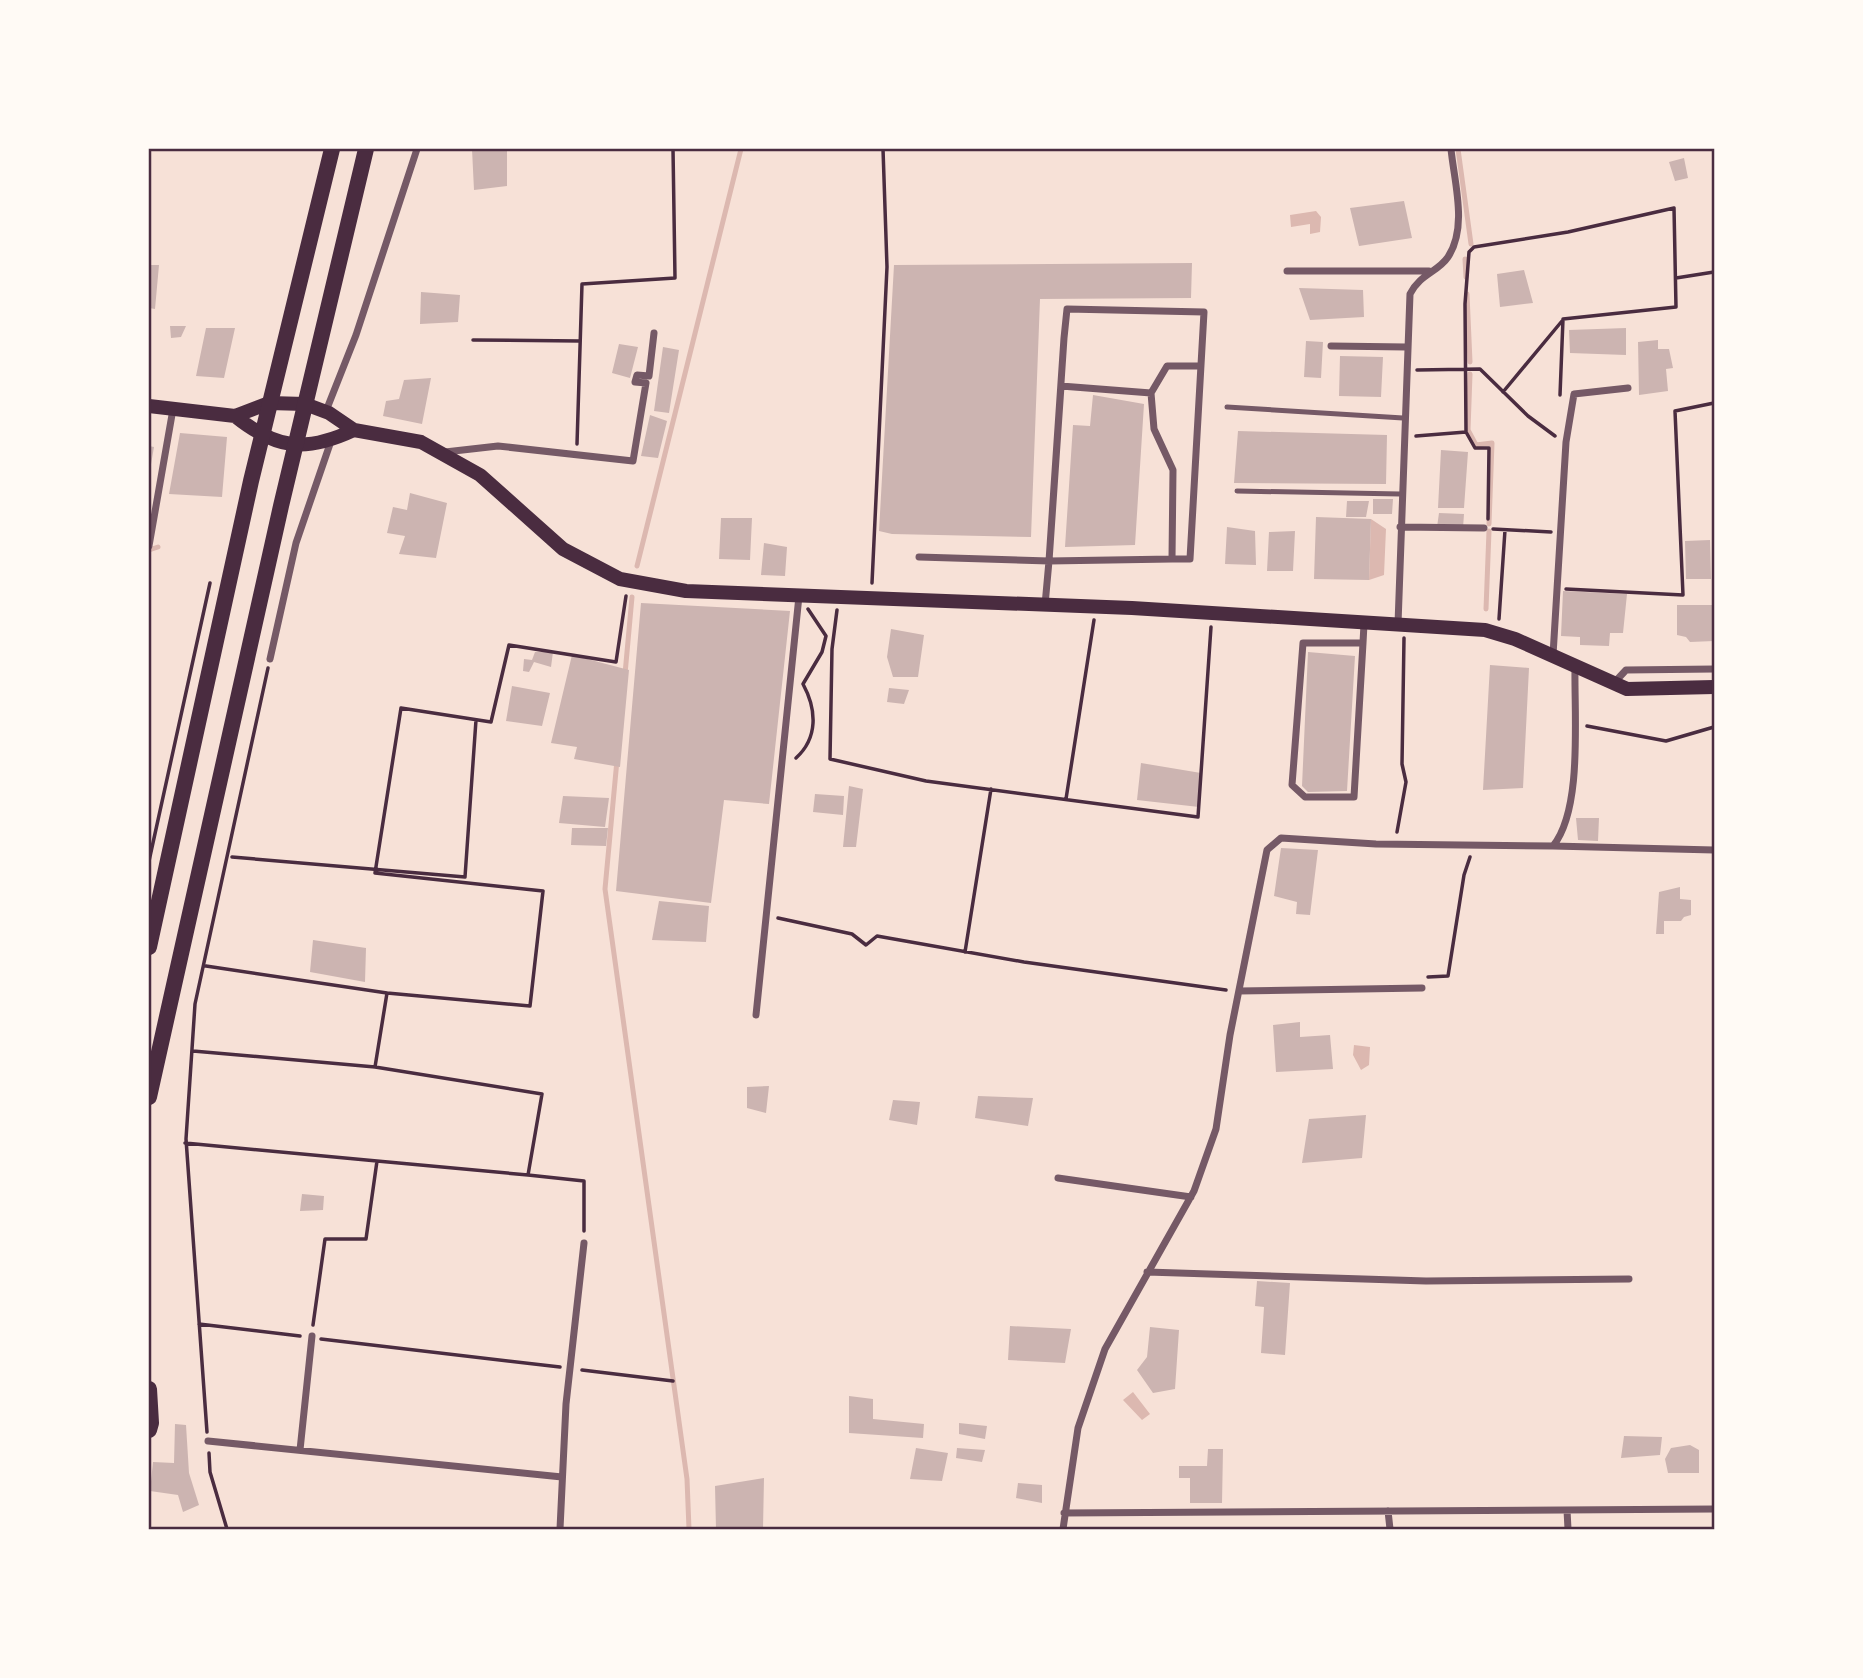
<svg xmlns="http://www.w3.org/2000/svg" width="1863" height="1678" font-family="Ubuntu,sans-serif">
  <rect width="100%" height="100%" fill="#f7e1d7"/>
  <path fill="#dcb8b0" d="M 1316,211 L 1321,217 L 1320,232 L 1310,234 L 1310,224 L 1291,227 L 1290,215 Z
    M 1371,519 L 1386,529 L 1384,575 L 1369,580 Z
    M 1354,1045 L 1370,1047 L 1369,1065 L 1361,1070 L 1353,1055 Z
    M 1133,1392 L 1150,1414 L 1142,1420 L 1123,1400 Z"/>
  <g fill="none" stroke-linecap="round" stroke-linejoin="round">
    <path stroke="#dcb8b0" stroke-width="5" d="M 1458,149 L 1471,244
      M 1465,259 L 1466,277
      M 1467,294 L 1470,362
      M 1470,374 L 1468,430 L 1476,445 L 1492,443 L 1489,524
      M 149,550 L 158,547
      M 637,566 L 741,149
      M 1486,609 L 1489,531
      M 625,674 L 632,597
      M 617,760 L 605,889 L 687,1479 L 689,1529"/>
  </g>
  <path fill="#ccb4b1" d="M 472,149 L 507,149 L 507,186 L 474,190 Z
    M 1684,158 L 1688,178 L 1675,181 L 1669,162 Z
    M 1404,201 L 1412,238 L 1359,246 L 1350,208 Z
    M 1192,263 L 1191,298 L 1040,299 L 1031,537 L 892,534 L 879,531 L 894,265 Z
    M 149,265 L 159,265 L 155,309 L 149,308 Z
    M 1524,270 L 1533,303 L 1500,307 L 1497,274 Z
    M 1299,288 L 1363,290 L 1364,317 L 1310,320 Z
    M 421,292 L 460,295 L 458,322 L 420,324 Z
    M 170,326 L 186,326 L 181,337 L 171,338 Z
    M 206,328 L 235,328 L 224,378 L 196,376 Z
    M 1626,328 L 1626,355 L 1570,353 L 1569,330 Z
    M 1658,340 L 1658,349 L 1669,349 L 1673,368 L 1666,369 L 1668,391 L 1639,395 L 1638,342 Z
    M 1306,341 L 1323,342 L 1321,378 L 1304,377 Z
    M 619,344 L 638,347 L 630,378 L 612,373 Z
    M 663,347 L 679,350 L 669,413 L 654,411 Z
    M 1340,356 L 1383,357 L 1381,397 L 1339,396 Z
    M 431,378 L 422,424 L 383,416 L 386,401 L 399,399 L 404,380 Z
    M 1093,395 L 1144,404 L 1135,545 L 1065,547 L 1073,425 L 1090,426 Z
    M 650,415 L 667,421 L 658,458 L 641,456 Z
    M 1238,431 L 1387,435 L 1386,484 L 1234,483 Z
    M 180,433 L 227,437 L 222,497 L 169,494 Z
    M 149,446 L 154,447 L 150,470 L 149,470 Z
    M 1441,450 L 1468,452 L 1464,508 L 1438,508 Z
    M 410,493 L 447,503 L 436,558 L 399,554 L 405,536 L 387,533 L 393,507 L 407,510 Z
    M 1373,499 L 1393,499 L 1392,514 L 1373,514 Z
    M 1347,501 L 1369,501 L 1366,517 L 1346,517 Z
    M 1439,513 L 1464,514 L 1463,528 L 1437,527 Z
    M 1316,517 L 1371,519 L 1369,580 L 1314,579 Z
    M 721,518 L 752,518 L 750,560 L 719,559 Z
    M 1227,527 L 1255,531 L 1256,565 L 1225,564 Z
    M 1295,531 L 1293,571 L 1267,571 L 1269,532 Z
    M 1710,540 L 1711,579 L 1686,579 L 1685,541 Z
    M 764,543 L 787,547 L 785,576 L 761,575 Z
    M 1563,591 L 1627,594 L 1623,633 L 1610,633 L 1609,646 L 1580,645 L 1580,637 L 1561,636 Z
    M 641,603 L 790,611 L 769,804 L 724,800 L 711,903 L 616,891 Z
    M 1677,605 L 1714,605 L 1714,641 L 1690,642 L 1686,637 L 1677,635 Z
    M 891,629 L 924,635 L 918,677 L 893,677 L 887,657 Z
    M 535,652 L 553,652 L 551,667 L 534,662 L 529,672 L 523,671 L 524,659 L 532,660 Z
    M 1308,652 L 1355,656 L 1347,791 L 1308,792 L 1302,786 Z
    M 572,655 L 629,670 L 620,767 L 574,759 L 577,747 L 551,743 Z
    M 1490,665 L 1529,668 L 1523,788 L 1483,790 Z
    M 512,686 L 550,693 L 542,726 L 506,721 Z
    M 889,688 L 909,690 L 904,704 L 887,702 Z
    M 1141,763 L 1201,773 L 1199,807 L 1137,800 Z
    M 849,786 L 863,789 L 856,847 L 843,847 Z
    M 815,794 L 844,796 L 843,815 L 813,812 Z
    M 563,796 L 609,798 L 605,827 L 559,823 Z
    M 1576,818 L 1599,818 L 1598,841 L 1578,840 Z
    M 572,828 L 608,828 L 606,846 L 571,845 Z
    M 1281,848 L 1318,850 L 1310,915 L 1296,914 L 1297,902 L 1274,896 Z
    M 1680,887 L 1680,899 L 1691,900 L 1691,915 L 1684,917 L 1681,921 L 1664,921 L 1664,934 L 1656,934 L 1659,892 Z
    M 659,901 L 709,906 L 706,942 L 652,940 Z
    M 313,940 L 366,948 L 365,982 L 310,972 Z
    M 1300,1022 L 1300,1037 L 1330,1035 L 1333,1069 L 1276,1072 L 1273,1025 Z
    M 769,1086 L 766,1113 L 747,1108 L 747,1087 Z
    M 978,1096 L 1033,1098 L 1028,1126 L 975,1118 Z
    M 893,1100 L 920,1102 L 917,1125 L 889,1120 Z
    M 1366,1115 L 1362,1158 L 1302,1163 L 1309,1119 Z
    M 302,1194 L 324,1196 L 323,1210 L 300,1211 Z
    M 1257,1281 L 1290,1283 L 1285,1355 L 1261,1353 L 1264,1307 L 1255,1306 Z
    M 1010,1326 L 1071,1329 L 1065,1363 L 1008,1360 Z
    M 1150,1327 L 1179,1330 L 1175,1389 L 1153,1393 L 1137,1370 L 1147,1357 Z
    M 849,1396 L 873,1399 L 873,1419 L 924,1424 L 923,1438 L 849,1433 Z
    M 959,1423 L 987,1426 L 985,1439 L 959,1434 Z
    M 175,1424 L 186,1425 L 189,1473 L 199,1505 L 183,1512 L 178,1495 L 150,1491 L 153,1462 L 174,1463 Z
    M 1624,1436 L 1662,1437 L 1660,1455 L 1621,1458 Z
    M 1690,1445 L 1699,1450 L 1699,1473 L 1668,1473 L 1665,1459 L 1671,1448 Z
    M 916,1448 L 948,1453 L 942,1481 L 910,1479 Z
    M 957,1448 L 985,1450 L 982,1462 L 956,1458 Z
    M 1208,1449 L 1223,1449 L 1222,1503 L 1190,1503 L 1190,1478 L 1179,1478 L 1179,1466 L 1207,1466 Z
    M 764,1478 L 763,1529 L 716,1529 L 715,1486 Z
    M 1018,1483 L 1042,1485 L 1042,1503 L 1016,1498 Z"/>
  <g fill="none" stroke-linecap="round" stroke-linejoin="round">
    <path stroke="#4a2c40" stroke-width="3.5" d="M 1676,278 L 1714,272
      M 473,340 L 580,341
      M 1417,370 L 1480,369 L 1528,416 L 1555,436
      M 1503,392 L 1562,321
      M 1466,432 L 1465,304 L 1469,252 L 1474,247 L 1568,232 L 1674,208 L 1676,307 L 1563,319 L 1560,395
      M 1416,436 L 1466,432 L 1475,448 L 1489,448 L 1488,519
      M 577,444 L 582,284 L 675,278 L 673,149
      M 1493,529 L 1551,532
      M 872,583 L 887,267 L 883,149
      M 1566,589 L 1683,595 L 1675,411 L 1714,403
      M 837,610 L 832,649 L 830,759 L 926,781 L 1198,817 L 1211,627
      M 1499,619 L 1505,530
      M 1587,726 L 1666,741 L 1714,727
      M 796,758 C 818,738 817,710 803,684 L 822,652 L 826,636 L 808,609
      M 1066,799 L 1094,620
      M 1397,832 L 1406,782 L 1402,764 L 1404,638
      M 232,857 L 465,877 L 476,720
      M 149,861 L 210,583
      M 778,918 L 852,934 L 866,945 L 877,936 L 1024,962 L 1226,990
      M 965,952 L 991,789
      M 206,966 L 387,993
      M 1428,977 L 1448,976 L 1464,875 L 1470,857
      M 193,1051 L 375,1067
      M 185,1143 L 377,1161
      M 528,1175 L 584,1181 L 584,1231
      M 199,1324 L 300,1336
      M 313,1325 L 325,1239 L 366,1239 L 377,1161 L 528,1175 L 542,1094 L 375,1067 L 387,993 L 530,1006 L 543,891 L 375,873 L 401,708 L 491,722 L 509,645 L 616,662 L 626,596
      M 321,1339 L 560,1367
      M 582,1370 L 673,1381
      M 207,1432 L 186,1139 L 195,1004 L 268,668
      M 209,1453 L 210,1472 L 227,1529"/>
    <path stroke="#755966" stroke-width="5" d="M 1227,407 L 1403,418
      M 1237,491 L 1400,494"/>
    <path stroke="#755966" stroke-width="7" d="M 1287,271 L 1429,271
      M 1331,346 L 1406,347
      M 1151,393 L 1167,366 L 1201,366
      M 326,411 L 356,335 L 417,149
      M 445,452 L 498,446 L 633,461 L 646,383 L 635,382 L 637,375 L 649,376 L 654,333
      M 1400,527 L 1484,528
      M 149,546 L 173,409
      M 919,557 L 1049,561 L 1061,386 L 1151,393 L 1154,429 L 1173,470 L 1172,559 L 1049,561 L 1064,338 L 1067,309 L 1204,312 L 1190,559 L 1172,559
      M 1045,605 L 1049,561
      M 1398,624 L 1410,294 C 1420,274 1438,272 1448,257 C 1468,227 1454,181 1451,149
      M 1363,643 L 1303,643 L 1292,785 L 1305,797 L 1354,797 L 1363,643 L 1364,624
      M 1553,655 L 1566,442 L 1574,394 L 1628,388
      M 270,659 L 296,543 L 331,441
      M 1613,684 L 1626,670 L 1714,669
      M 1553,846 L 1714,850
      M 1239,991 L 1422,988
      M 756,1015 L 799,596
      M 1058,1178 L 1191,1197
      M 1147,1272 L 1426,1281 L 1629,1279
      M 208,1441 L 562,1477
      M 300,1450 L 312,1336
      M 1567,1510 L 1568,1529
      M 1388,1511 L 1390,1529
      M 1064,1513 L 1714,1509
      M 560,1529 L 566,1404 L 584,1243
      M 1063,1529 L 1078,1428 L 1105,1349 L 1194,1191 L 1216,1129 L 1230,1035 L 1267,850 L 1281,838 L 1376,844 L 1553,846 C 1583,809 1574,715 1575,666"/>
    <path stroke="#4a2c40" stroke-width="14" d="M 149,406 L 235,416 L 269,403 L 305,404 L 329,413 L 354,430 L 421,442 L 480,475 L 563,549 L 620,579 L 686,591 L 1132,608 L 1485,630 L 1515,639 L 1627,689 L 1714,687
      M 235,416 C 276,449 305,453 354,430"/>
    <path stroke="#4a2c40" stroke-width="16" d="M 149,947 L 251,481 L 332,149
      M 149,1097 L 281,506 L 366,149
      M 149,1389 L 151,1423 L 149,1430"/>
  </g>
  <rect width="1863" height="1678" fill="none" stroke="#fffaf5" stroke-width="301"/>
  <rect x="150" y="150" width="1563" height="1378" fill="none" stroke="#4a2c40" stroke-width="2.5"/>
</svg>
